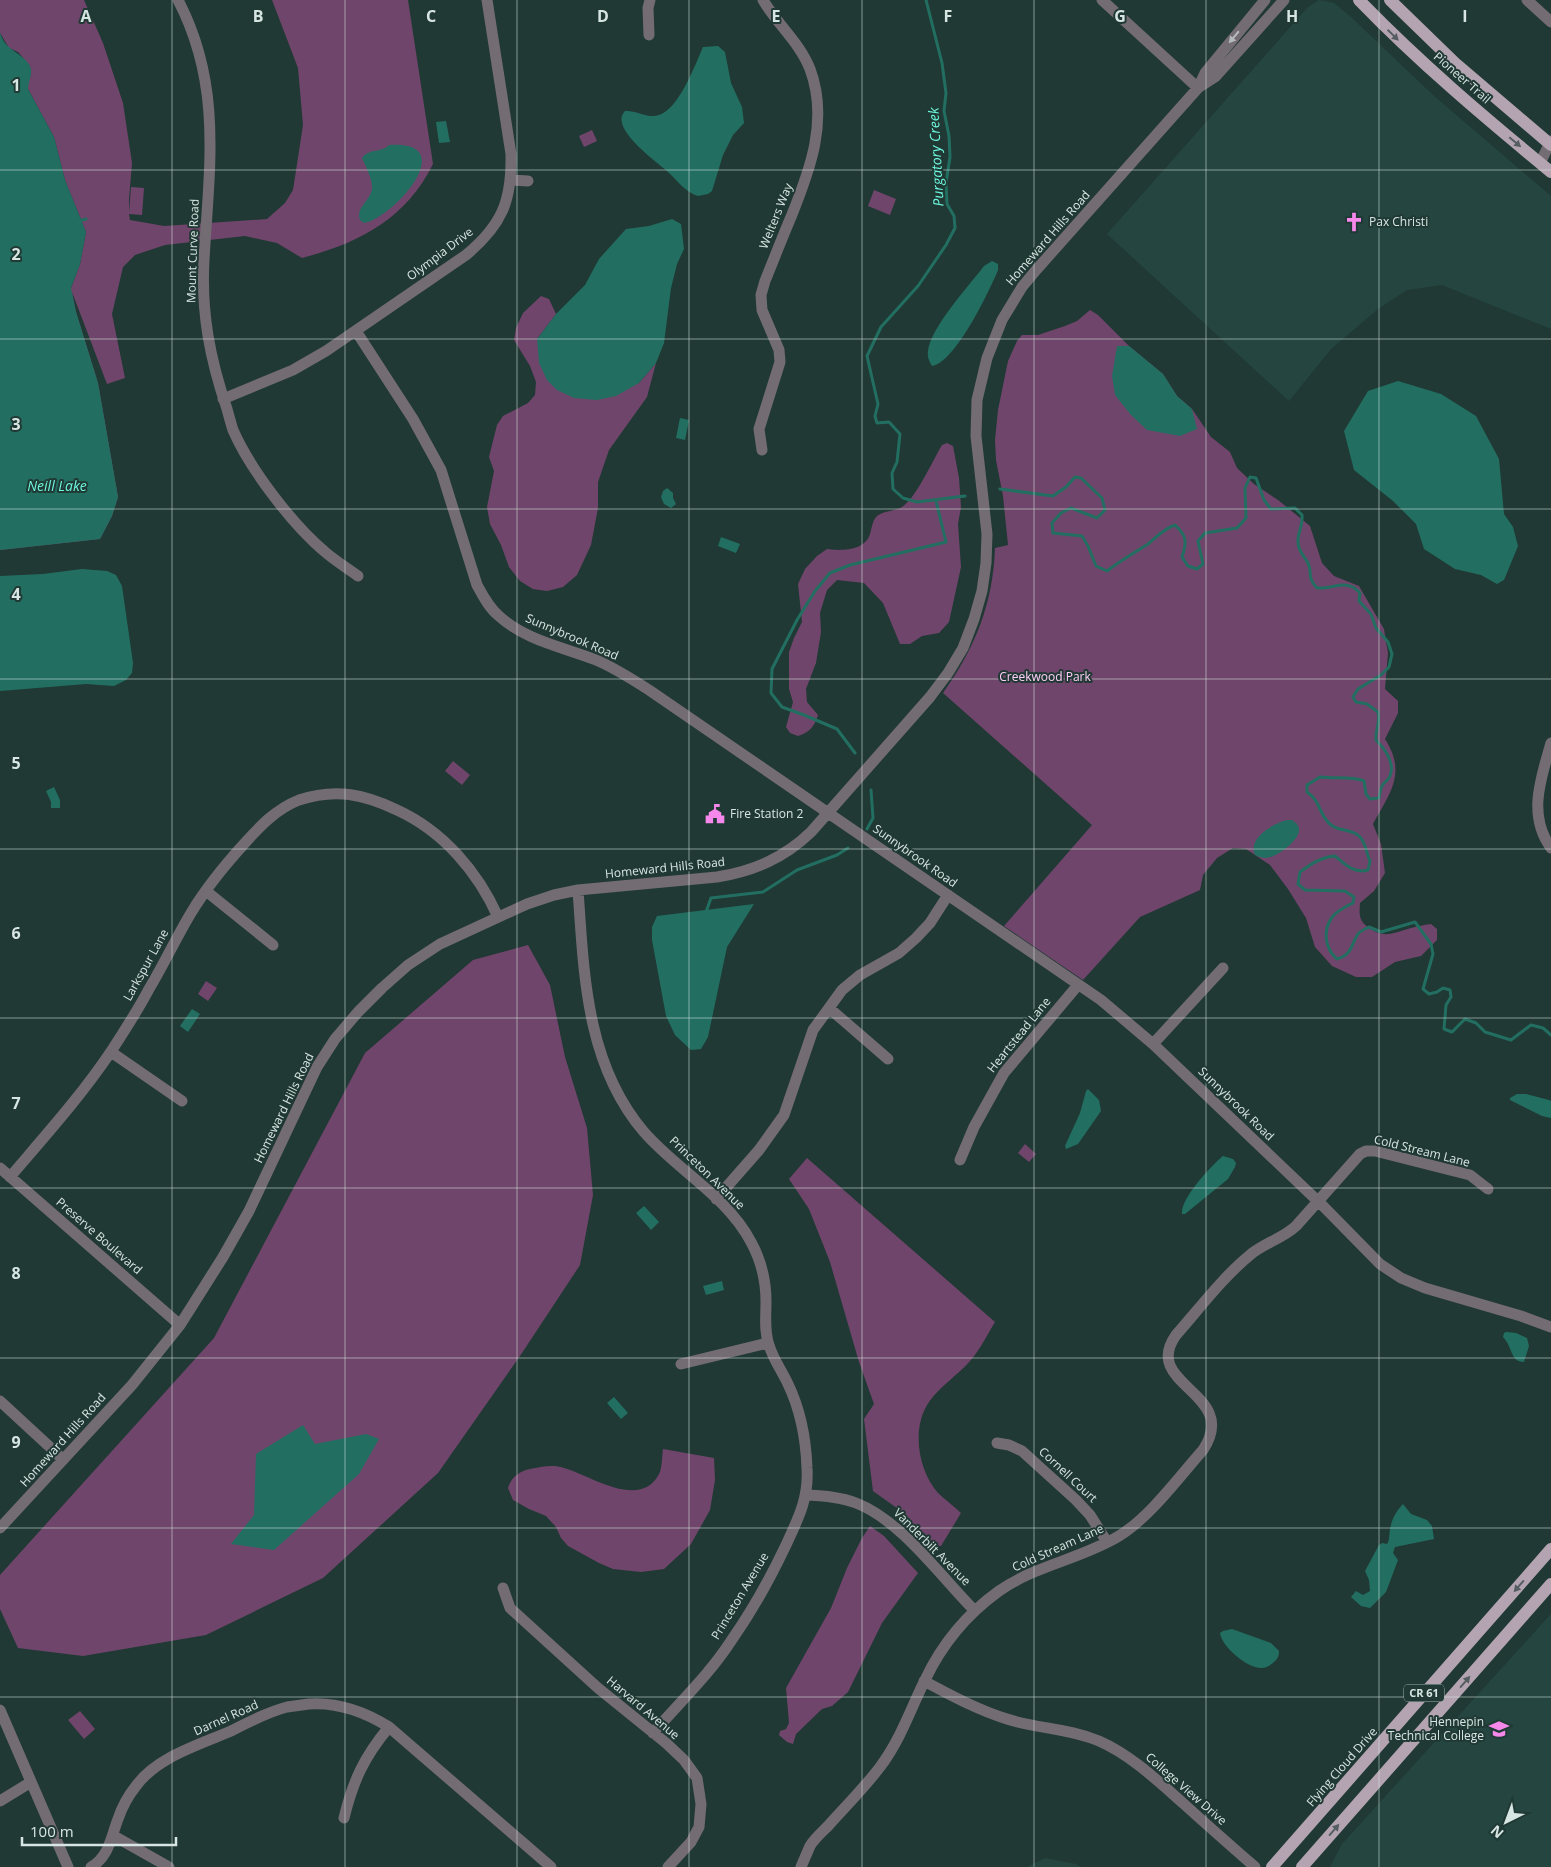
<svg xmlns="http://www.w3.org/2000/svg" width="1551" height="1867" font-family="'Open Sans',sans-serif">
  <rect width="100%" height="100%" fill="#203934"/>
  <path fill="#254640" d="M 1319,0 L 1334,3 L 1351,17 L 1434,96 L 1551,196 L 1551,329 L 1442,285 L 1407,290 L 1378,309 L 1331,349 L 1289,401 L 1107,234 L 1308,7 Z
    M 1551,1614 L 1551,1867 L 1330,1867 L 1342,1844 Z
    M 1045,1858 L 1076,1864 L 1081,1867 L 1027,1867 Z"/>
  <path fill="#70456b" d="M 0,0 L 84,0 L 103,43 L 123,103 L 132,163 L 129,199 L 129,213 L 131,187 L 144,188 L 142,215 L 129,214 L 130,220 L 164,226 L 267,219 L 285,203 L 293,190 L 303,125 L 298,68 L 272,0 L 408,0 L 433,164 C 406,219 359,243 302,258 L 277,243 L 245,236 L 165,245 L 135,255 L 123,267 L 112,314 L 125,378 L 107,384 L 72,292 L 76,312 L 98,383 L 118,497 L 112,516 L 100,539 L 0,550 L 0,54 L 71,288 L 80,264 L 86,232 L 65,180 L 54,137 L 28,89 L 28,82 L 31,74 L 30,66 L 18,52 L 9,48 L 0,33 Z
    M 592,130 L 597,141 L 584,147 L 579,136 Z
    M 874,190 L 896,199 L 890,215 L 868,206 Z
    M 541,296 L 549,299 L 556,314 L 537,339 L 639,383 L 656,363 L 647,397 L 609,450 L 598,482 L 598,508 L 591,545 L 577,575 L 563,587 L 547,591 L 533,589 L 520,581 L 509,567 L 501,545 L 490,524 L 487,507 L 494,471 L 489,457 L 497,425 L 503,416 L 528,403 L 535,395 L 536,382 L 530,366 L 514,340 L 516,328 L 523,313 Z
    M 1090,310 L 1098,315 L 1129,346 L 1163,374 L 1177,396 L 1192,409 L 1211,437 L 1230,452 L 1237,468 L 1254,484 L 1278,500 L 1310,526 L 1322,563 L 1334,576 L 1359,586 L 1384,629 L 1388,653 L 1385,689 L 1398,701 L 1398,713 L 1385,739 C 1407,773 1390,793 1373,824 L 1381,844 L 1385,873 L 1374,891 L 1360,903 C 1359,916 1359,922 1371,929 C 1385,939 1396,932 1411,928 C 1418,926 1424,925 1431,924 L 1437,929 L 1437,940 L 1421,956 L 1395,962 L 1372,977 L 1356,977 L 1332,966 L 1315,947 L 1306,918 L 1288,889 L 1270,865 L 1246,849 L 1233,848 L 1217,858 L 1203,875 L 1200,890 L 1140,917 L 1083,980 L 1004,926 L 1092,825 L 943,693 C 975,648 993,604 995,548 L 1008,545 L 1003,496 L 996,460 L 995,440 L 998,410 L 1008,361 L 1017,341 L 1022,335 L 1038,335 L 1065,326 L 1077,321 Z
    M 947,443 L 953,446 L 959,478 L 961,507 L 958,524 L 961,567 L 949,622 L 939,633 L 922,636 L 910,644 L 900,644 L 883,603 L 864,583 L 837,580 L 827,590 L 820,613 L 821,632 L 816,663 L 806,689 L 807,702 L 818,715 C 814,727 810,732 798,736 L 790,733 L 786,727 L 793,702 L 789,689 L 789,652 L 794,638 L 802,622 L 798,584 L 805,569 L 817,556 L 827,549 C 841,551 865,551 870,534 C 872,528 872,521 877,516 C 883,511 895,511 902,507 C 916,498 933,460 942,445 Z
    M 453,761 L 470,775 L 462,785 L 445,771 Z
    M 528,945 L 550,985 L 565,1057 L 587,1128 L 593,1195 L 580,1265 L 522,1353 L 438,1473 L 323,1578 L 206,1635 L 83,1656 L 18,1648 L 0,1609 L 0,1575 L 214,1338 L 365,1053 L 473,960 Z
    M 206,981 L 217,988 L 208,1001 L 198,994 Z
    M 1025,1144 L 1036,1154 L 1029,1162 L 1018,1153 Z
    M 807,1158 L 995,1322 C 987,1335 980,1350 970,1361 C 957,1376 940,1386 929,1402 C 911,1428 918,1470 938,1493 C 945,1500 954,1506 961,1513 L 941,1546 L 933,1546 L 901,1511 L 873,1491 L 864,1419 L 874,1404 L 859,1362 L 830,1262 L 809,1209 L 789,1179 Z
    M 663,1449 L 714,1458 L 715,1480 L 710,1510 L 691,1544 L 664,1569 L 641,1572 L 613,1569 L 599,1563 L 568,1546 L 561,1538 L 556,1527 L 546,1516 L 529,1509 L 513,1500 L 508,1488 C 511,1478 519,1471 530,1469 C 541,1467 553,1464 564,1468 C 590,1475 642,1512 660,1472 C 662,1466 662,1456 663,1449 Z
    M 870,1526 L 884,1536 L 918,1573 L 882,1623 L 848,1692 L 832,1706 L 822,1709 L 796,1734 L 793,1744 L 787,1742 L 779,1735 L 780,1731 L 786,1729 L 789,1723 L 786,1688 L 831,1608 L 847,1568 L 862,1538 Z
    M 80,1711 L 95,1729 L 84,1739 L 68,1720 Z"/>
  <path fill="#226f62" d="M 0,33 C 2,38 4,43 9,47 C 15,53 29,59 31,69 C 32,76 28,82 28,89 L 54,137 L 65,180 L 86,232 L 80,264 L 71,288 L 76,312 L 98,383 L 118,497 L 112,516 L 100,539 L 0,550 Z
    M 718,46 L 725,52 L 731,83 L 742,107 L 744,123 L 733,135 L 723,155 L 712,191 L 708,194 L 698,196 C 685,192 678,181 668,172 C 657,162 608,128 625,111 C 636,110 648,119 659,115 C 679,109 695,65 703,47 Z
    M 446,121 L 450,142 L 439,143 L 436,122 Z
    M 389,145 C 462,140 395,217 364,223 L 360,220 C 355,207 371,201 372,188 C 372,178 366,167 362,158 C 369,148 382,153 389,145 Z
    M 672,219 L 681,224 L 684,249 L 677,264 L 671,288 L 664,343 L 656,363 L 639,383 L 616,396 L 597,400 L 574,398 L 557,390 L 547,380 L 539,363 L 537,339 L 556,314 L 585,285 L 599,259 L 626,229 L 649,226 Z
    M 992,261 L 998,264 L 998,270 C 989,292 955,363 932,366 C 929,361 927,357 928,351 C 931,327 968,287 984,266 Z
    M 1117,346 L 1129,346 L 1163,374 L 1177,396 L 1192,409 L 1197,429 L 1180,436 L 1147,430 L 1131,415 L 1115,395 L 1112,376 Z
    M 1398,381 L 1441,394 L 1476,416 L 1499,459 L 1504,514 L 1513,527 L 1518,546 L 1504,580 L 1497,584 L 1481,575 L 1455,569 L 1424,549 L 1416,524 L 1393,501 L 1354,470 L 1344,431 L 1368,391 Z
    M 680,418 L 689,420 L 685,440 L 676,438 Z
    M 667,488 L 673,493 L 673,498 L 676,504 L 671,508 L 664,504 L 661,497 L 663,491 Z
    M 721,537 L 740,544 L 736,553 L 718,546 Z
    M 82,569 L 107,571 L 116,575 L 122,586 L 133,663 L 132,673 L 126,680 L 114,686 L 86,684 L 0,691 L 0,576 L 43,574 Z
    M 54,787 L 60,800 L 60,808 L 51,808 L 51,802 L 46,791 Z
    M 1287,820 L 1292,820 C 1295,822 1299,825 1299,829 C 1300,840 1280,854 1271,857 C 1265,859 1261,858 1255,855 C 1247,838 1274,823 1287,820 Z
    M 754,904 L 727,947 L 708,1037 L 701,1049 L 691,1050 L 675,1035 L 666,1016 L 652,940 L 652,927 L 657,916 Z
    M 192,1009 L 200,1014 L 188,1032 L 180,1026 Z
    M 1088,1089 L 1099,1100 L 1101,1111 L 1078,1144 L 1066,1149 L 1065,1146 L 1080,1113 L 1086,1091 Z
    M 1517,1094 L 1526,1094 L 1549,1100 L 1551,1101 L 1551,1118 L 1542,1116 L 1510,1100 L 1510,1098 Z
    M 1223,1156 L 1233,1159 L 1236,1163 L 1235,1167 L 1228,1179 L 1185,1214 L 1182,1214 C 1180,1199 1211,1166 1223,1156 Z
    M 644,1206 L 659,1222 L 651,1230 L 636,1213 Z
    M 722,1281 L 724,1290 L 706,1295 L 703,1286 Z
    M 1506,1332 L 1516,1333 L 1527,1338 L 1529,1346 L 1524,1362 C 1510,1362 1513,1347 1503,1337 L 1504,1333 Z
    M 614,1397 L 628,1413 L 621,1419 L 607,1403 Z
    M 303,1425 L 315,1444 L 366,1434 L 379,1439 L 359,1474 L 274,1550 L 231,1544 L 254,1515 L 256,1454 Z
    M 1403,1504 L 1411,1514 L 1427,1520 L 1432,1526 L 1434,1539 L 1395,1547 L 1393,1553 L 1398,1560 L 1386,1592 L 1370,1608 L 1361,1606 L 1351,1597 L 1356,1591 L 1363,1595 L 1370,1591 L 1369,1580 L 1365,1571 L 1379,1545 L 1382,1543 L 1387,1544 C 1390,1540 1389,1534 1390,1529 C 1392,1519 1396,1511 1403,1504 Z
    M 1232,1629 L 1271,1643 L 1279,1651 C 1279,1656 1278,1658 1275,1661 C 1271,1665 1266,1668 1261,1668 C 1247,1668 1222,1647 1220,1633 L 1223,1631 Z"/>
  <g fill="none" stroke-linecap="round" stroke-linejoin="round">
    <path stroke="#226f62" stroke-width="3" d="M 926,0 L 942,63 L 946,93 L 944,111 L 949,136 L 950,157 L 946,183 L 947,204 L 954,216 L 955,228 L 946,245 L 918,286 L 881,327 L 867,356 L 878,404 L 875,416 L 877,423 L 889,422 L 900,434 L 897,462 L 892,473 L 893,489 L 903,498 L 917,502 L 965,496
      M 79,221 L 86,219
      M 1000,489 L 1053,496 L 1066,487 L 1075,477 L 1081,478 L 1102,498 L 1105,510 L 1097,518 L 1071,508 L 1061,513 L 1052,523 L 1053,533 L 1082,536 L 1088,546 L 1096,566 L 1107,571 C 1120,561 1134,553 1148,544 C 1157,537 1163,529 1175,525 C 1187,536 1187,542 1182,557 L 1188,566 L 1197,569 L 1203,564 L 1198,541 L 1205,533 L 1237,528 L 1246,518 L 1245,488 L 1250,477 L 1256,478 L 1264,500 L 1271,509 L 1295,508 L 1302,515 C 1303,526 1297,534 1298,542 C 1298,551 1304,556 1308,563 C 1313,573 1306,576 1317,588 C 1334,589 1347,578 1360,593 L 1359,601 L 1371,614 L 1376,628 L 1388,642 L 1392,654 L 1389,667 L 1381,675 L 1358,689 L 1353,697 L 1356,702 L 1367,704 L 1378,712 C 1381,724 1375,728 1376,740 C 1385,749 1395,763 1390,776 C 1388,781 1384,782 1382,786 C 1380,789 1380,795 1379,798 L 1370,799 L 1366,794 L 1364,781 C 1351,776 1335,779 1320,777 L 1307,785 L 1307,792 C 1320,801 1318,810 1327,821 C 1335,832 1350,828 1359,836 C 1366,842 1366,853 1370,861 L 1368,870 C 1354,874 1345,864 1335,856 C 1321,857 1311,864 1300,872 L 1298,884 L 1305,890 L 1345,891 L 1354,897 L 1353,903 C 1347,906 1338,910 1333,916 C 1322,930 1325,949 1337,959 C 1353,954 1350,946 1358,934 C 1360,931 1365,929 1369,927 L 1381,932 L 1415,922 L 1431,944 L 1433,954 L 1423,989 L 1429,994 L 1437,992 L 1443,988 L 1450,990 L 1451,997 L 1446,1005 L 1444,1029 L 1452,1032 L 1465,1019 L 1476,1023 L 1485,1032 L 1511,1040 L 1531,1025 L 1543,1028 L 1551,1035
      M 855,753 L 837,729 L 804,715 L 782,707 L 771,693 L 772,669 L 797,620 L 815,591 L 830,573 L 850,565 L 946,542 L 936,501
      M 867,829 L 873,818 L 871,790
      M 706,912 L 711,898 L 763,892 L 797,870 L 837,855 L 848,848"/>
    <path stroke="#746c73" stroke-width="11" d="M 178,0 C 223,86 209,168 204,260 C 201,313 210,359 227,409 C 229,416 231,424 233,430 C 250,469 292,524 324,551 C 334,560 347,568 358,576
      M 1265,0 L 1205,73 L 1198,88 L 1215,77 L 1284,0
      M 1527,0 L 1551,22
      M 649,35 L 648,8 L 650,0
      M 1540,163 L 1551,141
      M 511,180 L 528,181
      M 356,331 L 413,419 L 441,470 L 477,585 C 483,596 489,608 499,616 C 525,640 563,647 596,660 C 615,668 632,679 649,690 L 1101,1000 L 1153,1044 L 1324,1207 L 1380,1264 L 1401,1278 L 1425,1288 L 1521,1316 L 1551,1327
      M 223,399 L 293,370 L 326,351 L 466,255 C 502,225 512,201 511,154 L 487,0
      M 762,450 L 759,429 L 780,362 L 779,350 L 762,310 L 761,295 L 765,281 C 774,259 782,238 791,217 C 810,170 829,120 810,69 C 800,43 777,24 763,0
      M 1551,743 C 1541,778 1527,815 1551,848
      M 578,890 C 584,975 586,1064 644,1132 C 677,1170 727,1196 751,1242 C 761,1260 766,1281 766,1302 C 766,1316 764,1331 769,1345 C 773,1359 782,1371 788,1384 C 800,1409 806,1440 807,1468 C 809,1498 798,1519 786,1545 C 770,1579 752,1611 731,1641 C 709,1675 679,1703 653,1733
      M 206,891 L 273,945
      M 829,1008 L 888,1059
      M 1153,1044 L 1223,968
      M 111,1052 L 182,1101
      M 960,1160 L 974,1127 L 1004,1073 L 1078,985
      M 0,1168 L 180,1325
      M 10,1177 C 45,1136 82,1095 112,1050 C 125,1030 138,1010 149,989 C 164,964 176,938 191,913 C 206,888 224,866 244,844 C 259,827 276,809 299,800 C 335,788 364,794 397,810 C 443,831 478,872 498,917
      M 716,1199 L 759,1150 L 784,1115 L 813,1030 L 829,1008 L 842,990 L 860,975 L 899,953 L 916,938 L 930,923 L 948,895
      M 681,1364 L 768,1343
      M 0,1401 L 52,1449 L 63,1460
      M 997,1443 L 1009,1445 L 1022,1451 L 1076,1500 L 1090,1515 L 1107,1542
      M 807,1495 C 823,1496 841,1497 856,1503 C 901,1520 941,1577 975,1611
      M 0,1528 L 132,1385 L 180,1325 L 223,1257 L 249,1211 L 317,1067 L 335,1039 L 358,1012 L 382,988 L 408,965 L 440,944 L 527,904 L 554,895 L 578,890 L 717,877 C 754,871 784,858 811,832 L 930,697 L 948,673 L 963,648 L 974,619 L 982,591 L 986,563 L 987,534 L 976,436 L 977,400 L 987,358 L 1002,320 L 1022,287 L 1037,269 L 1198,88 L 1102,0
      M 503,1588 L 510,1608 L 598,1688 L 666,1743 L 684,1760 L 697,1778 L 701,1804 L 699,1827 L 691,1842 L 668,1867
      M 924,1681 C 950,1695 978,1710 1007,1719 C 1038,1729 1068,1728 1099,1741 C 1131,1755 1158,1781 1184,1804 C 1207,1825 1231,1846 1255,1867
      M 0,1710 L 68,1867
      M 0,1801 L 31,1782
      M 344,1818 C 353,1781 364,1757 389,1727
      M 114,1836 L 169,1867
      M 91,1867 C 109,1857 111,1837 118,1819 C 122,1807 128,1796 136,1786 C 157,1757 199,1745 231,1731 C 249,1722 267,1712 287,1707 C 294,1706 302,1705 309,1704 C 338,1702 365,1712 389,1727 L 551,1867
      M 801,1867 C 804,1860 807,1853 810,1846 C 814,1839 822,1832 828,1826 C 845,1807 864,1788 880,1767 C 901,1739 910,1710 925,1680 C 942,1644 967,1614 999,1591 C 1036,1565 1081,1559 1119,1536 C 1150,1517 1179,1477 1203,1450 C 1241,1392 1140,1386 1176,1335 C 1199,1309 1223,1277 1250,1255 C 1264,1243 1282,1239 1296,1226 L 1360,1154 L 1366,1151 L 1375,1151 L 1470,1175 L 1488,1189"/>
    <path stroke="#b4a4b2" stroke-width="12" d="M 1359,0 C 1419,62 1484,117 1551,172
      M 1390,0 L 1455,63 L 1551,145
      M 1272,1867 L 1551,1549
      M 1302,1867 L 1551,1584"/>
  </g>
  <defs><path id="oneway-solid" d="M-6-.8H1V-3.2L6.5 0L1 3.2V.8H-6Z" transform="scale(1.25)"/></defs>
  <g fill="#545e60">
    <use href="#oneway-solid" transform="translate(1393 35) rotate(44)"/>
    <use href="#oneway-solid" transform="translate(1515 142) rotate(40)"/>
    <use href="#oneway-solid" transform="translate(1519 1586) rotate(131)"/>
    <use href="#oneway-solid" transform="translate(1465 1682) rotate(-49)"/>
    <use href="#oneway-solid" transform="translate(1334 1830) rotate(-49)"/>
  </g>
  <use fill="#b5bbbc" href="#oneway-solid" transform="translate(1234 37) rotate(130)"/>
  <path fill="none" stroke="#d8e6e3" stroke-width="1" stroke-opacity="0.55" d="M 172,0 L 172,1867M 345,0 L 345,1867M 517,0 L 517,1867M 689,0 L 689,1867M 862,0 L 862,1867M 1034,0 L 1034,1867M 1206,0 L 1206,1867M 1379,0 L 1379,1867M 0,170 L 1551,170M 0,339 L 1551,339M 0,509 L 1551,509M 0,679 L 1551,679M 0,849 L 1551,849M 0,1018 L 1551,1018M 0,1188 L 1551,1188M 0,1358 L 1551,1358M 0,1528 L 1551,1528M 0,1697 L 1551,1697"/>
  <defs>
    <symbol id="church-bare" viewBox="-9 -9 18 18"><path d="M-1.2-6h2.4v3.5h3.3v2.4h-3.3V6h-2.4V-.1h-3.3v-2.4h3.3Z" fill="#f788eb" stroke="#203934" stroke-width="2.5" paint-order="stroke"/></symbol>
    <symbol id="civic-bare" viewBox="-9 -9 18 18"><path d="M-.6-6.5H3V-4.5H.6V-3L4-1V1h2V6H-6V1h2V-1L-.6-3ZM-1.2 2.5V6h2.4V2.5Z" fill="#f788eb" stroke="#203934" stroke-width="2.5" paint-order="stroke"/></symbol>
    <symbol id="university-bare" viewBox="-9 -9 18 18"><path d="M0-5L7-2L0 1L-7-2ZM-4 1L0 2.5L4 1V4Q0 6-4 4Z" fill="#f788eb" stroke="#203934" stroke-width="2.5" paint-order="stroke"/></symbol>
  </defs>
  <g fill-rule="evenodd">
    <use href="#church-bare" x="1340" y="208" width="28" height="28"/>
    <use href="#civic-bare" x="701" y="800" width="28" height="28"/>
    <use href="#university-bare" x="1485" y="1715" width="28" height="28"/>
  </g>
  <g text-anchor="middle" stroke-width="4" stroke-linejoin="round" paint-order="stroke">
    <rect fill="#203934" stroke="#a1b2ae" stroke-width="1" x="1404" y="1684.5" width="40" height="17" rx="4"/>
    <g font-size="11" font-weight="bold" fill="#d8e6e3">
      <text x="1424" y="1697">CR 61</text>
    </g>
    <g font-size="12" fill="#d8e6e3" stroke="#203934">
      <text transform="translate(1462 78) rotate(41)" y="4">Pioneer Trail</text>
      <text transform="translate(776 216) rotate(-68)" y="4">Welters Way</text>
      <text transform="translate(1048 238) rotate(-49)" y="4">Homeward Hills Road</text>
      <text transform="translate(193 251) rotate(-88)" y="4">Mount Curve Road</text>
      <text transform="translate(440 254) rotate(-37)" y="4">Olympia Drive</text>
      <text transform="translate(572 637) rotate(23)" y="4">Sunnybrook Road</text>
      <text transform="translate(915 856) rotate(35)" y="4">Sunnybrook Road</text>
      <text transform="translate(665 868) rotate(-6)" y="4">Homeward Hills Road</text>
      <text transform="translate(146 965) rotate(-61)" y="4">Larkspur Lane</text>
      <text transform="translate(1019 1035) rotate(-51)" y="4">Heartstead Lane</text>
      <text transform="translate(1236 1104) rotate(44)" y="4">Sunnybrook Road</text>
      <text transform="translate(284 1108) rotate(-64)" y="4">Homeward Hills Road</text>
      <text transform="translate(1422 1151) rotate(14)" y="4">Cold Stream Lane</text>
      <text transform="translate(707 1173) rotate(44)" y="4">Princeton Avenue</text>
      <text transform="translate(99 1236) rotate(41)" y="4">Preserve Boulevard</text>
      <text transform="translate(63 1440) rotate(-48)" y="4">Homeward Hills Road</text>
      <text transform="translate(1068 1475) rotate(43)" y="4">Cornell Court</text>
      <text transform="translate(932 1547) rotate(45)" y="4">Vanderbilt Avenue</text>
      <text transform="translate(1058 1548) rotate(-24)" y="4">Cold Stream Lane</text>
      <text transform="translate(740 1596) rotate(-59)" y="4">Princeton Avenue</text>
      <text transform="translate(643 1708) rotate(40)" y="4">Harvard Avenue</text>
      <text transform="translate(226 1718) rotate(-24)" y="4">Darnel Road</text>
      <text transform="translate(1342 1767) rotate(-49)" y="4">Flying Cloud Drive</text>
      <text transform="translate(1186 1789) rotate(41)" y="4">College View Drive</text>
    </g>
    <g font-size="12" fill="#d8e6e3" stroke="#203934" text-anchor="start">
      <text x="1369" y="226">Pax Christi</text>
      <text x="730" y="818">Fire Station 2</text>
      <text x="1484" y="1726" text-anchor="end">Hennepin<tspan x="1484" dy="14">Technical College</tspan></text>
    </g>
    <g font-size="12" fill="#ffcff8" stroke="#203934">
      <text x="1045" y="681">Creekwood Park</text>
    </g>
    <g font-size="14" font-style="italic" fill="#6ef7df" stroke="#203934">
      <text transform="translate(936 157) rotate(-93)" y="5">Purgatory Creek</text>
      <text x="57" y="491">Neill Lake</text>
    </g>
  </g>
  <g font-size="16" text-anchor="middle" font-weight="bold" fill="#d8e6e3" stroke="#203934" stroke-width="4" stroke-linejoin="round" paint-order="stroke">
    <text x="86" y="22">A</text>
    <text x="258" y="22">B</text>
    <text x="431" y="22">C</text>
    <text x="603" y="22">D</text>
    <text x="776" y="22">E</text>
    <text x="948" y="22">F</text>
    <text x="1120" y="22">G</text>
    <text x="1292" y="22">H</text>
    <text x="1465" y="22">I</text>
    <text x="16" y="91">1</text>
    <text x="16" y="260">2</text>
    <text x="16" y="430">3</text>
    <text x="16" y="600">4</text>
    <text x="16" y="769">5</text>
    <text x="16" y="939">6</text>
    <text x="16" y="1109">7</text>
    <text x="16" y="1279">8</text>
    <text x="16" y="1448">9</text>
  </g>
  <g transform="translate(1506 1822) rotate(222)" stroke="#203934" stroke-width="4" paint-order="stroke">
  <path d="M0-4L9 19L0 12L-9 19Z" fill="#d8e6e3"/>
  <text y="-8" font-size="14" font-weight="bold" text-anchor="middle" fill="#d8e6e3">N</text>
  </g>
  <path d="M22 1837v8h154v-8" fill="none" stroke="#d8e6e3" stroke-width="2.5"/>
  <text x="30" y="1837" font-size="15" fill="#d8e6e3" stroke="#203934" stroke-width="4" paint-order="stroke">100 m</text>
</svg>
